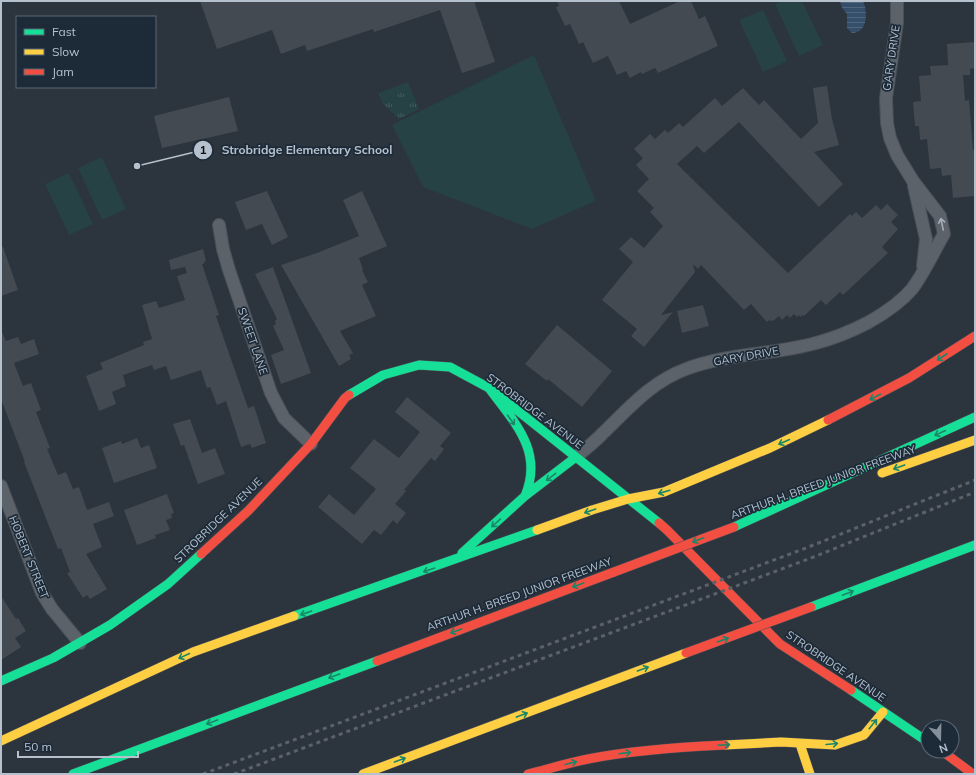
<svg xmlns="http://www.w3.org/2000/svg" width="976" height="775" font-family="Mulish,sans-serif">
  <defs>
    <pattern id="grass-tufts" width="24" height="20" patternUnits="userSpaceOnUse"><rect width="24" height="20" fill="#274244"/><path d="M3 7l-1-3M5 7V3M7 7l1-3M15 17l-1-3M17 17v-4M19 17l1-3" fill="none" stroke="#445c5e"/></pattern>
    <pattern id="water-rules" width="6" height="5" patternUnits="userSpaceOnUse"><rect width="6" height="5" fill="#354e69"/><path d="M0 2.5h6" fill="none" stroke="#50667d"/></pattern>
  </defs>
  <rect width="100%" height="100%" fill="#2c343d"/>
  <path fill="url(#grass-tufts)" d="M 408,82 L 419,109 L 399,119 L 382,103 L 379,93 Z"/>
  <path fill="#274244" d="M 782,1 L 802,1 L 823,45 L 799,56 L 775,4 Z
    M 763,10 L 787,61 L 763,72 L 739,20 Z
    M 534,55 L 596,201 L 532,229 L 423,187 L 392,125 Z
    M 102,157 L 126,209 L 102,220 L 78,168 Z
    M 69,173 L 93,224 L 69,235 L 45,184 Z"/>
  <path fill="url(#water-rules)" d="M 840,1 L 863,1 C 868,12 868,33 852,33 L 847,28 L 847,14 L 842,8 Z"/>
  <path fill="#434a52" d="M 200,1 L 474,1 L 495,62 L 462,73 L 440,10 L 374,32 L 373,29 L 307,51 L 305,45 L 281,54 L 272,30 L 217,49 Z
    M 557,1 L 619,1 L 630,24 L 680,1 L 691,1 L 699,19 L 705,16 L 718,46 L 658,73 L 655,68 L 642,74 L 641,72 L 630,78 L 626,71 L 617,75 L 608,56 L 593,63 L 583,42 L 579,44 L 570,24 L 565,26 L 556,7 L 559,6 Z
    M 975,42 L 975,68 L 970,69 L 970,75 L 963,75 L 965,101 L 969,100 L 973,150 L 975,150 L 975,196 L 953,198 L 951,175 L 942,176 L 941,168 L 930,169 L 927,139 L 920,140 L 919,126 L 915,126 L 913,102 L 921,101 L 919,76 L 931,75 L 930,66 L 948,65 L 947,44 Z
    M 827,86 L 832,119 L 839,145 L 814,152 L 843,184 L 819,207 L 739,122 L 704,153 L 697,146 L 677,164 L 788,273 L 850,214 L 852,216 L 856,212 L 862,218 L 876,205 L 881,210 L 887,204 L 898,215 L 891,222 L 898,229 L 882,247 L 888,253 L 843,295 L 840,292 L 826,305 L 821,300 L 804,316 L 803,315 L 800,317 L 799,315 L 797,317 L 794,314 L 790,318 L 787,315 L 782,320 L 779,316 L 773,321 L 773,320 L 771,321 L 769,320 L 767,322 L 751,304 L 744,310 L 701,265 L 698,269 L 693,264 L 695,272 L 661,315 L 673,312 L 644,347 L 631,336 L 637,329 L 602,300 L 633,262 L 619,249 L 631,237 L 644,248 L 663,226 L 650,212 L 654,208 L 637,191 L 649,179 L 636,165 L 643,158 L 634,149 L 650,134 L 655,139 L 665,130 L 668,133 L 679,123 L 683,127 L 715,98 L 722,106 L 743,88 L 759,105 L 764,100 L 801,139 L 818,123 L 813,88 Z
    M 229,97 L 238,131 L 162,148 L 154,116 Z
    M 267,191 L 288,237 L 272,245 L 262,224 L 246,230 L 235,202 Z
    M 362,191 L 387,246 L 359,258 L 363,269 L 362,270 L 368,282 L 362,285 L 376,316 L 340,331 L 353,353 L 349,355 L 351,359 L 339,366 L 281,265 L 317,253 L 359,236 L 343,200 Z
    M 1,247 L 3,247 L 18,290 L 1,296 Z
    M 203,249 L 206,261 L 204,262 L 204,264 L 202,264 L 219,315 L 216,316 L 248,408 L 254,406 L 266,443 L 252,448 L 250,444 L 241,447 L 226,401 L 217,405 L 210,387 L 207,388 L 201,370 L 171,380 L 166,366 L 154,370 L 152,365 L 123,375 L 126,386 L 112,392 L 116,404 L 99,411 L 86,376 L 103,369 L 100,363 L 144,345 L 143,342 L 152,339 L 142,305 L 156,301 L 159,308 L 185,300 L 177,276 L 187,273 L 185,267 L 171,270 L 169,260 Z
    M 273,267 L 311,373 L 281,384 L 271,355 L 284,350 L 273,326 L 276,324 L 275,321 L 277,319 L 255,274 Z
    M 703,305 L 709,326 L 682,333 L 677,311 Z
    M 557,325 L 612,371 L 582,407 L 548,379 L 547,381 L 525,364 Z
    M 1,332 L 2,332 L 6,341 L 18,337 L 21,344 L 34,339 L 39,354 L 14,363 L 23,386 L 31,383 L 41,410 L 36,412 L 50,448 L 47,449 L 58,475 L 66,472 L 73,489 L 79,487 L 87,510 L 109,502 L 114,516 L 93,524 L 102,547 L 86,554 L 107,589 L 90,599 L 87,595 L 83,598 L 67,573 L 70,572 L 61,548 L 58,549 L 24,462 L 25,462 L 1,399 Z
    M 407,397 L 451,433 L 440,446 L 444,449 L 435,461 L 431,458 L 404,490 L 406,491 L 395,504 L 406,513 L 397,524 L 393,520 L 381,535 L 374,530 L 362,544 L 318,507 L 329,494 L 354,515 L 376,489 L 350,468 L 374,439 L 399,458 L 420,432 L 395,412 Z
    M 190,419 L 202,453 L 215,448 L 225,474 L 198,484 L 184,445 L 181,446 L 173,424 Z
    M 137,438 L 141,448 L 149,445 L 157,468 L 114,483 L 102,448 L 121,441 L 122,444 Z
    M 167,494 L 174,513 L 171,514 L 172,518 L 166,520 L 170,530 L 155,535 L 156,538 L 137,545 L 124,510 Z
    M 1,596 L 16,619 L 18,618 L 26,631 L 15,638 L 21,647 L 1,660 Z"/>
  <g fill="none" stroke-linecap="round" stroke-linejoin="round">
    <defs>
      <path id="street" d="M 914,186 L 926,239 L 923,266
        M 219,225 L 223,249 L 229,270 L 271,393 L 284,418 L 311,444
        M 576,457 C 585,449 595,442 603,433 C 629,408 651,382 686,369 C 727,353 773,355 816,343 C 835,338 852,331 869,322 C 885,313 900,303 912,289 C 924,273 934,251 944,234 L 940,216 L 913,181 L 897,155 L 890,138 L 887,123 L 886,98 L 897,23 L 897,1
        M 1,486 L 42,593 L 52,609 L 80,643"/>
      <path id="fast" d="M 489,388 C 514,422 544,451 525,496
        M 349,395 L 383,375 L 419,365 L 450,367 L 489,388 L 659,523
        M 734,527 L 975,417
        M 462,553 L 525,496 L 576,457
        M 811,607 L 975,545
        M 294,616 L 537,530
        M 1,681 L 53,658 L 110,625 L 168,584 L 201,554
        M 851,690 L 928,742
        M 73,774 L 377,661"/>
      <path id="slow" d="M 882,473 L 975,440
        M 537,530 L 592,510 L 628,499 L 664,492 L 770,448 L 828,420
        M 1,741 L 193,652 L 294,616
        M 800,744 L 810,774
        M 725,745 L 781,742 L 835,745 L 864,735 L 883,712
        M 363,774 L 686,653"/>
      <path id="jam" d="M 828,420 L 909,378 L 975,336
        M 659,523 L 667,530 L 780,644 L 851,690
        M 201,554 L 248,511 L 311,444 L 345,398 L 349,395
        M 377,661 L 614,572
        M 942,751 L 973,774
        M 528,774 C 548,769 568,763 588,759 C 633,750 680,747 725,745"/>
    </defs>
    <use href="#street" stroke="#4a5057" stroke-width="14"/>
    <use href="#fast" stroke="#4a5057" stroke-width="10"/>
    <use href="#slow" stroke="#4a5057" stroke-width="10"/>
    <use href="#jam" stroke="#4a5057" stroke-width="10"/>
    <use href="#street" stroke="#5c626a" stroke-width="12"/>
    <use href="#fast" stroke="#16e098" stroke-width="9"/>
    <use href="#slow" stroke="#ffcf43" stroke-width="9"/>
    <use href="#jam" stroke="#f24e42" stroke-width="9"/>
    <path stroke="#5b6168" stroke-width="3" stroke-dasharray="4 4" stroke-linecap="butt" d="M 203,774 L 806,548 L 975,480
      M 234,774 L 811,558 L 975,492"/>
    <defs>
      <path id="jam-bridge" d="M 614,572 L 734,527
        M 686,653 L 811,607"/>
    </defs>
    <use href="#jam-bridge" stroke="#495058" stroke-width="10" stroke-linecap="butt"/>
    <use href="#jam-bridge" stroke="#f24e42" stroke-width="9"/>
  </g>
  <defs><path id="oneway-shaft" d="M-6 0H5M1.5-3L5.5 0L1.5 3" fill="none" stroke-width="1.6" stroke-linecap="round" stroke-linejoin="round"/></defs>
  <use stroke="#a4aeba" href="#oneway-shaft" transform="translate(942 224) rotate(-102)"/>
  <g stroke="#1a8668">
    <use href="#oneway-shaft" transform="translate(942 357) rotate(147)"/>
    <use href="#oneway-shaft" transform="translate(875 397) rotate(152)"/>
    <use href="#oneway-shaft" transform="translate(511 420) rotate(54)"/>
    <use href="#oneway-shaft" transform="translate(940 433) rotate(155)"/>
    <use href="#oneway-shaft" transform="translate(784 442) rotate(156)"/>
    <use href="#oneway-shaft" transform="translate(899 467) rotate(160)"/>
    <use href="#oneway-shaft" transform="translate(551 477) rotate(142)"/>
    <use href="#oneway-shaft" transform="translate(664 492) rotate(164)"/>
    <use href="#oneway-shaft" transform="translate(590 511) rotate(161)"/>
    <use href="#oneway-shaft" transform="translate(496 523) rotate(138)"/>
    <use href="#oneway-shaft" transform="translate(698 540) rotate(159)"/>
    <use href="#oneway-shaft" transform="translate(429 570) rotate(161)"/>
    <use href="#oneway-shaft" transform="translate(578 585) rotate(160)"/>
    <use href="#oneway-shaft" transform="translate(848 593) rotate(-21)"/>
    <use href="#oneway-shaft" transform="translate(306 613) rotate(161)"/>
    <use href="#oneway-shaft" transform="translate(456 631) rotate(160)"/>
    <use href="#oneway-shaft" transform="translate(723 640) rotate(-20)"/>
    <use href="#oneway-shaft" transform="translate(184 656) rotate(155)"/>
    <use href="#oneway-shaft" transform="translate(643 669) rotate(-20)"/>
    <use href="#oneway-shaft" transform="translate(334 676) rotate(160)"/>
    <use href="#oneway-shaft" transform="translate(522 715) rotate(-20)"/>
    <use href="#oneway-shaft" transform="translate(212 722) rotate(160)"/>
    <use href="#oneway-shaft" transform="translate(873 724) rotate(-51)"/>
    <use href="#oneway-shaft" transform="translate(832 744) rotate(-5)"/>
    <use href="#oneway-shaft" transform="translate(724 745) rotate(-3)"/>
    <use href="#oneway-shaft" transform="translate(625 753) rotate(-7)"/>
    <use href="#oneway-shaft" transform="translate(400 760) rotate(-20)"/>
    <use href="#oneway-shaft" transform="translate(571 763) rotate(-14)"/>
  </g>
  <g text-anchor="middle" stroke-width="3.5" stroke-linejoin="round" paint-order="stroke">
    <g font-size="11" fill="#b6c1ce" stroke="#1d2b39">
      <text transform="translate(891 58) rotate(-82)" y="4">GARY DRIVE</text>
      <text transform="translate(253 341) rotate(71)" y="4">SWEET LANE</text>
      <text transform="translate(746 356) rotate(-10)" y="4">GARY DRIVE</text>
      <text transform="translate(535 411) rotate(37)" y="4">STROBRIDGE AVENUE</text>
      <text transform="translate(823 482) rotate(-20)" y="4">ARTHUR H. BREED JUNIOR FREEWAY</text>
      <text transform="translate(218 520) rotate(-44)" y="4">STROBRIDGE AVENUE</text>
      <text transform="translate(29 557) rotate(68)" y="4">HOBERT STREET</text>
      <text transform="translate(519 594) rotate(-20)" y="4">ARTHUR H. BREED JUNIOR FREEWAY</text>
      <text transform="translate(836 666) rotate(34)" y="4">STROBRIDGE AVENUE</text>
    </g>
  </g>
  <path fill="none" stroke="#b6c1ce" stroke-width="1.5" d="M137 166L203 150"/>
  <g fill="#b6c1ce" stroke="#1d2b39" stroke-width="1.5">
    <circle cx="137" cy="166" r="4"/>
    <circle cx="203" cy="150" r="10"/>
  </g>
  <g font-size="12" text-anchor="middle" font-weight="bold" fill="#111">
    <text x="203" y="154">1</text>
  </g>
  <g font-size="12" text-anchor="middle" font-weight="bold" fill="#b6c1ce" stroke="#1d2b39" stroke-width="3.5" stroke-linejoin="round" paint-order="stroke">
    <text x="307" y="154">Strobridge Elementary School</text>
  </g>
  <rect width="976" height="775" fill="none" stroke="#b6c1ce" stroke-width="4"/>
  <rect x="16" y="16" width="140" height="72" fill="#1d2b39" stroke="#5a6775"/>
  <rect x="24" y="29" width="20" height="6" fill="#16e098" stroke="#5a6775"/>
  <text x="52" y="36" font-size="12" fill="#b6c1ce">Fast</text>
  <rect x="24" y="49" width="20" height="6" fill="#ffcf43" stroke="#5a6775"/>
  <text x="52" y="56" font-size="12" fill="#b6c1ce">Slow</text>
  <rect x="24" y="69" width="20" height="6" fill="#f24e42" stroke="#5a6775"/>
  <text x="52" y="76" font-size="12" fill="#b6c1ce">Jam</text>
  <g transform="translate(940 739) rotate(160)"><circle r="19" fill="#1d2b39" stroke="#5a6775"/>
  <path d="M0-3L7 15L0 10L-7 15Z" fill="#86909b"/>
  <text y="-6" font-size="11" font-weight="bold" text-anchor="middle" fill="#b6c1ce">N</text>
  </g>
  <path d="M18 751v6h120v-6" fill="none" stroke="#b6c1ce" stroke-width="2"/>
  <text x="24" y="751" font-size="12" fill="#b6c1ce" stroke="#1d2b39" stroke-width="3" paint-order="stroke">50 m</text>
</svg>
